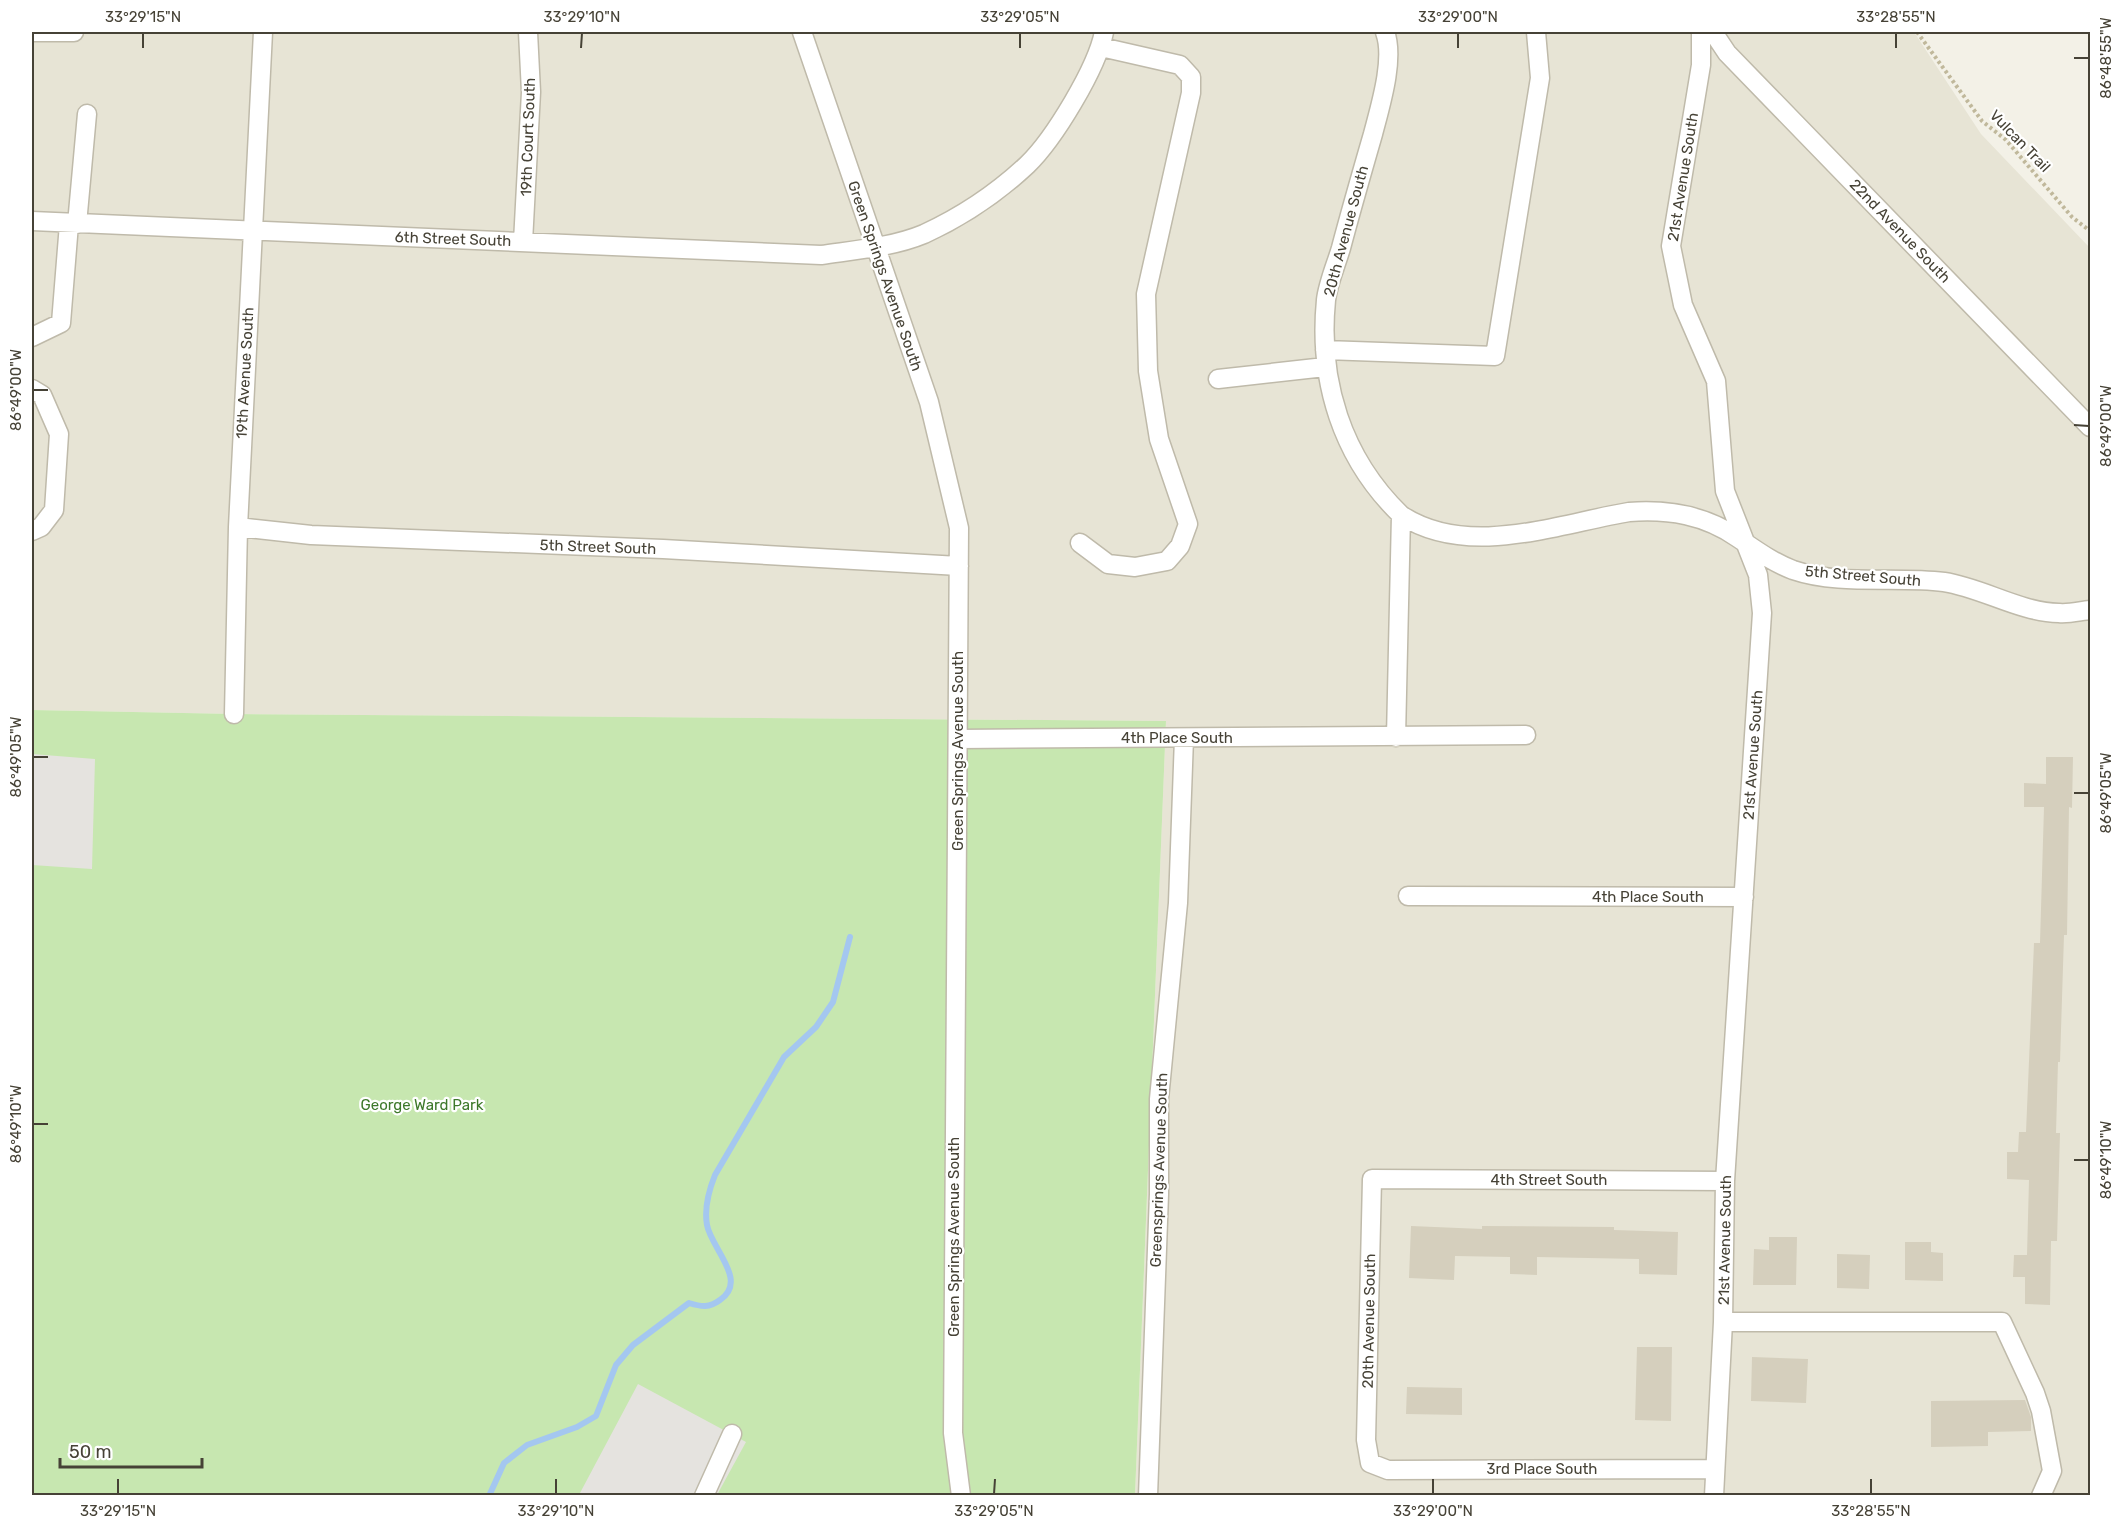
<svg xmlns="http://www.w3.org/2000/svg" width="2122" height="1527" font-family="Rubik,sans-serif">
  <rect width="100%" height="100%" fill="#f3f1e7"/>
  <path fill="#e7e4d5" d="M 32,32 L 1914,32 L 1981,134 L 2090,248 L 2090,1495 L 1135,1495 L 1166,721 L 234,714 L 32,710 Z"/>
  <path fill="#c7e7b0" d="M 32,710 L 234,714 L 1166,721 L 1135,1495 L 32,1495 Z"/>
  <path fill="#e5e3df" d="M 32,754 L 95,759 L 92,869 L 32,865 Z
    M 638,1384 L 746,1442 L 717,1495 L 584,1496 L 580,1493 Z"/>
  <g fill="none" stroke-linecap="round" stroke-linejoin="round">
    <path stroke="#a4c7f0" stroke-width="6" d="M 489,1496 L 504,1463 L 527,1445 L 577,1427 L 596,1416 L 616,1365 L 633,1345 L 689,1303 C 702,1307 709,1308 720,1300 C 749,1281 711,1248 707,1225 C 704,1208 709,1190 715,1175 L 784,1057 L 816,1027 L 833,1002 L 850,937"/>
  </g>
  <path fill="#d5cfbd" d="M 2046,757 L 2073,757 L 2072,808 L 2069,807 L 2067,935 L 2064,935 L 2060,1062 L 2058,1062 L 2056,1133 L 2060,1133 L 2057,1241 L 2051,1241 L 2050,1305 L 2025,1304 L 2025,1277 L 2013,1277 L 2014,1255 L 2027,1255 L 2029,1180 L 2007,1179 L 2007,1152 L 2018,1152 L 2019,1132 L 2026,1132 L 2034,943 L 2040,943 L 2044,807 L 2024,807 L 2024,783 L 2046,784 Z
    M 1411,1226 L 1482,1229 L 1482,1226 L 1614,1227 L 1614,1230 L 1678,1232 L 1677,1275 L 1639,1274 L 1639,1259 L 1537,1257 L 1537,1275 L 1510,1274 L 1510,1257 L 1455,1256 L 1454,1280 L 1409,1278 Z
    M 1769,1237 L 1797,1237 L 1796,1285 L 1753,1285 L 1754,1249 L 1769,1250 Z
    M 1905,1242 L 1931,1242 L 1931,1252 L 1943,1253 L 1943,1281 L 1905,1280 Z
    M 1837,1254 L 1870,1255 L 1869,1289 L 1837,1288 Z
    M 1637,1347 L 1672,1347 L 1671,1421 L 1635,1420 Z
    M 1752,1357 L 1808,1359 L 1806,1403 L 1751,1401 Z
    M 1407,1387 L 1462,1388 L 1462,1415 L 1406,1414 Z
    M 2025,1400 L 2031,1417 L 2031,1431 L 1988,1432 L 1988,1446 L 1931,1447 L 1931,1401 Z"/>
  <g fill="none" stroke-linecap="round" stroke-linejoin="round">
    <defs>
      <path id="minor" d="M 32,32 L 74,32
        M 802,32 L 929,402 L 959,528 L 953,1433 L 961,1496
        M 1385,32 C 1395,59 1380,107 1373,134 C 1362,172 1351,210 1341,248 C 1336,265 1328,283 1326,300 C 1318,381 1342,458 1401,515 L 1396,737
        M 1701,32 L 1701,65 L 1671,246 L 1683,305 L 1716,381 L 1725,491 L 1758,575 L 1762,613 L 1725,1181 L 1723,1322 L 1714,1496
        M 1713,32 L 1727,53 L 2090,427
        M 32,221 L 821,255 C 855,250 893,247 924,234 C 961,217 997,193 1027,165 C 1054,139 1097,68 1104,32
        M 77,224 L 87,114
        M 523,242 L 531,92 L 528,32
        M 32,337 L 61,323 L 69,224
        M 1325,350 L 1495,356 L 1540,78 L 1536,32
        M 1218,379 L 1325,367
        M 32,389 L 42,395 L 59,434 L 54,510 L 41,527 L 32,531
        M 1401,515 C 1468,559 1557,524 1629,512 C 1669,509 1705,515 1738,538 C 1756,550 1772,562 1793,570 C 1840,586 1895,576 1944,582 C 1983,588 2019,612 2059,613 C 2069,614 2080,611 2090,610
        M 238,527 L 311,535 L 663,549 L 959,566
        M 1080,543 L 1108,564 L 1135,567 L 1167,561 L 1180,546 L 1188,524 L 1159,439 L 1148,371 L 1146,294 L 1191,93 L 1191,77 L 1180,65 L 1101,47
        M 234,714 L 238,527 L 263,32
        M 958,739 L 1526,735
        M 1408,896 L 1744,897
        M 1723,1322 L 2002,1322 L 2035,1393 L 2041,1411 L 2052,1471 L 2041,1496
        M 1715,1469 L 1388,1470 L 1370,1463 L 1366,1440 L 1372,1179 L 1725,1181
        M 704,1496 L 732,1434
        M 1148,1496 L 1159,1194 L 1159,1099 L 1178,903 L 1184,738"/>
    </defs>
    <use href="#minor" stroke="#bfbaaa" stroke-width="21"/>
    <path stroke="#c0b89b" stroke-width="4" stroke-dasharray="3 3" stroke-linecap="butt" d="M 1917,32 L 1982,121 L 2006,140 L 2072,217 L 2090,231"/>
    <use href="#minor" stroke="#fff" stroke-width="18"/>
  </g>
  <path fill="none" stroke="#464236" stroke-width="2" d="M 143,48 L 143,33M 581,48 L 582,33M 1020,48 L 1020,33M 1458,48 L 1458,33M 1896,48 L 1896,33M 2074,58 L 2089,58M 33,390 L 48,390M 2074,425 L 2089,426M 33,757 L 48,757M 2074,793 L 2089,793M 33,1124 L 48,1124M 2074,1160 L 2089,1160M 118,1494 L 118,1479M 556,1494 L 556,1479M 994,1494 L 995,1479M 1433,1494 L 1433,1479M 1871,1494 L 1871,1479"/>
  <g text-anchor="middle" stroke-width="4.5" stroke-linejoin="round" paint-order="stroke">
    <g font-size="15" fill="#464236" stroke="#fff">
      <text transform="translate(528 137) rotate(-88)" y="5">19th Court South</text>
      <text transform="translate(2020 141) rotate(46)" y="5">Vulcan Trail</text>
      <text transform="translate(1683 177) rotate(-81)" y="5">21st Avenue South</text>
      <text transform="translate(1346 231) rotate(-75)" y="5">20th Avenue South</text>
      <text transform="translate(1900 231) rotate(46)" y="5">22nd Avenue South</text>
      <text transform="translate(453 239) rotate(2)" y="5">6th Street South</text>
      <text transform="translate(885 276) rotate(71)" y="5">Green Springs Avenue South</text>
      <text transform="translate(245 373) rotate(-87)" y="5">19th Avenue South</text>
      <text transform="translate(598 547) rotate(2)" y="5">5th Street South</text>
      <text transform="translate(1863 576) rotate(5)" y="5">5th Street South</text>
      <text x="1177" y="743">4th Place South</text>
      <text transform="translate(958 751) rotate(-90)" y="5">Green Springs Avenue South</text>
      <text transform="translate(1753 755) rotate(-86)" y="5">21st Avenue South</text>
      <text x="1648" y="902">4th Place South</text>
      <text transform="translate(1159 1170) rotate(-88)" y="5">Greensprings Avenue South</text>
      <text x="1549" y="1185">4th Street South</text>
      <text transform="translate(954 1237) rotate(-90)" y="5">Green Springs Avenue South</text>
      <text transform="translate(1725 1240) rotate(-89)" y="5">21st Avenue South</text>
      <text transform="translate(1369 1321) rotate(-89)" y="5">20th Avenue South</text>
      <text x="1542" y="1474">3rd Place South</text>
    </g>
    <g font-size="15" fill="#3d782a" stroke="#fff">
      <text x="422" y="1110">George Ward Park</text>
    </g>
  </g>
  <rect width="2122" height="1527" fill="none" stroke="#ffffff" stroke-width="66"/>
  <path d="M60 1458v9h142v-9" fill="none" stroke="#464236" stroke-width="3"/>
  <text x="69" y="1458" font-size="18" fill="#464236" stroke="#ffffff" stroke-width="4.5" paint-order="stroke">50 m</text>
  <rect x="33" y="33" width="2056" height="1461" fill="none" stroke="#464236" stroke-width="2"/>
  <g font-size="15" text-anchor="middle" fill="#464236">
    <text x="143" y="22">33°29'15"N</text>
    <text x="582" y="22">33°29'10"N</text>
    <text x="1020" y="22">33°29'05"N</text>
    <text x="1458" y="22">33°29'00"N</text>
    <text x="1896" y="22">33°28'55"N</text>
    <text transform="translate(2106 58) rotate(-90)" y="5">86°48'55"W</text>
    <text transform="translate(16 390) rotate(-90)" y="5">86°49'00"W</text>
    <text transform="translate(2106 426) rotate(-90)" y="5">86°49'00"W</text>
    <text transform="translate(16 757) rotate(-90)" y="5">86°49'05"W</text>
    <text transform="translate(2106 793) rotate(-90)" y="5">86°49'05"W</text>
    <text transform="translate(16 1124) rotate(-90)" y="5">86°49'10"W</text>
    <text transform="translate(2106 1160) rotate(-90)" y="5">86°49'10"W</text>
    <text x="118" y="1516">33°29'15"N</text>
    <text x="556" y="1516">33°29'10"N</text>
    <text x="994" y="1516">33°29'05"N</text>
    <text x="1433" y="1516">33°29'00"N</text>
    <text x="1871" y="1516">33°28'55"N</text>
  </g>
</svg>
